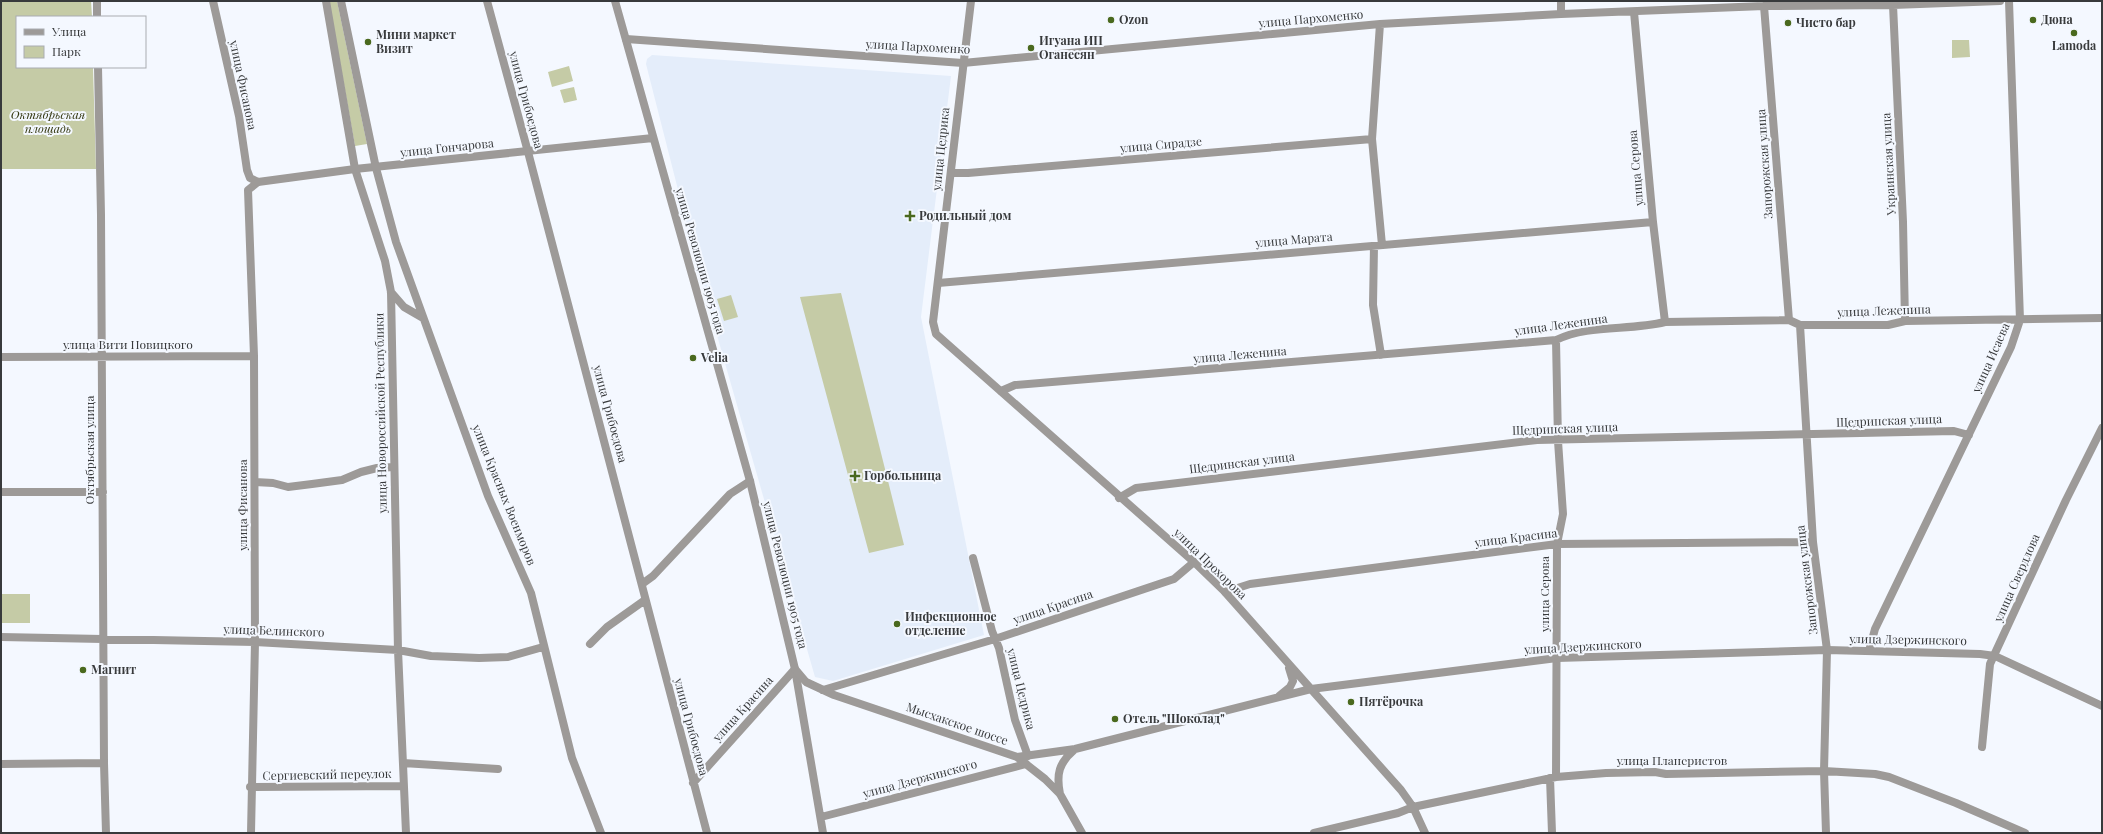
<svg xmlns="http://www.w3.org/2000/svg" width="2103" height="834" font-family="'Playfair Display',serif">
  <rect width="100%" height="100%" fill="#f4f8ff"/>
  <path fill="#e4edfa" d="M 652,55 L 951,76 L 921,317 L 984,635 L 833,681 L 815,677 L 700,276 L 646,64 L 647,59 Z"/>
  <path fill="#c5cba6" d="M 1,1 L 91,1 L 92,17 L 17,17 L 17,67 L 93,67 L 96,169 L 1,169 Z
    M 329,1 L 337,1 L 367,144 L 355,146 Z
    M 1952,40 L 1969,40 L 1970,57 L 1952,58 Z
    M 569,66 L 573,81 L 552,87 L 548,72 Z
    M 574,87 L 577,100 L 564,103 L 560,90 Z
    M 841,293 L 904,545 L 869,553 L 800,297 Z
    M 731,295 L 738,317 L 724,321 L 717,299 Z
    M 1,594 L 30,594 L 30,623 L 1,623 Z"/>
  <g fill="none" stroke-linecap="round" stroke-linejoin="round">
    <path stroke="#9d9a98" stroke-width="8" d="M 97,1 L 97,17
      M 326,1 L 355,169 L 385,261 L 391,292 L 398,650 L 406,833
      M 341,1 L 376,168 L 396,242 L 488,496 L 531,593 L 572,758 L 601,833
      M 487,1 L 528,152 L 707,833
      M 1893,5 L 1903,222 L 1905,321
      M 1764,6 L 1789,320
      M 1634,12 L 1653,222 L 1665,322
      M 1561,14 L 1561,1
      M 1380,24 L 1372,139 L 1382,245
      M 626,39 L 963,63 L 1380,24 L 1561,14 L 1764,6 L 1893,5 L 2000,1
      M 98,67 L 101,215 L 104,763 L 106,833
      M 951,173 L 968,173 L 1372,139
      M 1374,246 L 1373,305 L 1381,355
      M 938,283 L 1653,222
      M 391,292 L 404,307 L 423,318
      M 1800,325 L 1813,542 L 1827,650 L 1824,771 L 1826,833
      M 1556,340 L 1558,441 L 1563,514 L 1557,544 L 1556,777
      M 1,357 L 254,356
      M 1001,391 L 1015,385 L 1556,340 C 1589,324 1629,331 1665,322 L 1789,320 L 1800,325 L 1888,325 L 1905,321 L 2102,318
      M 255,482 L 273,483 L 288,487 L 312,484 L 342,480 L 361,472 L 377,468 L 394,467
      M 1,492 L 103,492
      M 1119,498 L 1136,488 L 1537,440 L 1954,431 L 1969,435
      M 973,558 L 992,631 L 999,648 L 1015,720 L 1028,756
      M 642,584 L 653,576 L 730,494 L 750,481
      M 1225,592 L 1250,584 L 1557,544 L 1813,542
      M 1,637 L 255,642 L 398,650 L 431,656 L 479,658 L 508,657 L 543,647
      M 590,644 L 607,627 L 645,600
      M 1869,651 L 1875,629 L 2011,347 L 2020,320 L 2009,1
      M 795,669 L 823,833
      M 1311,689 L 1401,790 L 1413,807 L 1425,833
      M 823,690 L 995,639 L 1174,579 L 1194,562
      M 1982,747 L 1990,664 L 2066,500 L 2102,428
      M 403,763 L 498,769
      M 1,764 L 104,763
      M 1550,778 L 1552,833
      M 693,783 L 795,669
      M 250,787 L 404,786
      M 821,817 L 1026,764
      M 251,833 L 255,642 L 254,356 L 248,190 L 258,182
      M 1314,833 L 1398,813 L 1413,807 L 1556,777 L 1606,773 L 1655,772 L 1666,774 L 1824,771 L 1875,774 L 1889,777 L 1956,803 L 2025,833"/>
    <path stroke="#9d9a98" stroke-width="8" d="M 213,1 L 239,116 L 247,170 L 250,178 L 258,182 L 355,169 L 653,138
      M 615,1 L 750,481 L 795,669 L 806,682 L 834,695 L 1017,757 L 1045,779 L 1060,794 L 1082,833
      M 971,1 L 933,322 L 936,334 L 1194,562 L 1225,592 L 1311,689
      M 1279,696 L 1290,687 L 1293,681 L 1289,668
      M 1017,757 L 1075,749 L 1311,689 L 1557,658 L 1827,650 L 1980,654 L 1995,656 L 2102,706
      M 1060,794 C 1056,774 1059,763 1074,750"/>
  </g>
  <g fill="#4a691e" stroke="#f4f8ff" stroke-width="1.5">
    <circle cx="1111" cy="20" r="4"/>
    <circle cx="2033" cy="20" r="4"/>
    <circle cx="1788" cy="23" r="4"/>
    <circle cx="2074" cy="33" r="4"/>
    <circle cx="368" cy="42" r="4"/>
    <circle cx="1031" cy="48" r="4"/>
    <path d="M908 210h4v4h4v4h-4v4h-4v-4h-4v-4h4z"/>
    <circle cx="693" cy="358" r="4"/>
    <path d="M853 470h4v4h4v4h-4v4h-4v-4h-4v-4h4z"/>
    <circle cx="897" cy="624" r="4"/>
    <circle cx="83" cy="670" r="4"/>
    <circle cx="1351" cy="702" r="4"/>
    <circle cx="1115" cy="719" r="4"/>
  </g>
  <g text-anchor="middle" stroke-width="4" stroke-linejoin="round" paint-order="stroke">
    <g font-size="12" fill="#383a3c" stroke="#f4f8ff">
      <text transform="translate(1311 19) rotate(-5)" y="4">улица Пархоменко</text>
      <text transform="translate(918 47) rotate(3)" y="4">улица Пархоменко</text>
      <text transform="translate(243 85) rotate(78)" y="4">улица Фисанова</text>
      <text transform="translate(526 100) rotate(75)" y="4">улица Грибоедова</text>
      <text transform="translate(1161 145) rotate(-5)" y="4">улица Сирадзе</text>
      <text transform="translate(447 148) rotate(-6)" y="4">улица Гончарова</text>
      <text transform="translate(941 149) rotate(-84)" y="4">улица Цедрика</text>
      <text transform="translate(1765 164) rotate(-94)" y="4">Запорожская улица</text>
      <text transform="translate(1889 164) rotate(-93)" y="4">Украинская улица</text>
      <text transform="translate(1636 168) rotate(-95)" y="4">улица Серова</text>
      <text transform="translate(1294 240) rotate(-5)" y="4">улица Марата</text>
      <text transform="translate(700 261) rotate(74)" y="4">улица Революции 1905 года</text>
      <text transform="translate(1884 311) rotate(-2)" y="4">улица Леженина</text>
      <text transform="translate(1561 325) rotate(-8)" y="4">улица Леженина</text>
      <text x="128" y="349">улица Вити Новицкого</text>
      <text transform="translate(1240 355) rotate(-5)" y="4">улица Леженина</text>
      <text transform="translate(1991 358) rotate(-66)" y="4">улица Исаева</text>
      <text transform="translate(381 413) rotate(-91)" y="4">улица Новороссийской Республики</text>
      <text transform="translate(610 414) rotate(75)" y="4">улица Грибоедова</text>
      <text transform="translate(1889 421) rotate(-2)" y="4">Щедринская улица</text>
      <text transform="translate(1565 429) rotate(-2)" y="4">Щедринская улица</text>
      <text transform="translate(90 450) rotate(-90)" y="4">Октябрьская улица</text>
      <text transform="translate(1242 463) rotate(-7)" y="4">Щедринская улица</text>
      <text transform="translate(504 495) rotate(68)" y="4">улица Красных Военморов</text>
      <text transform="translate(243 505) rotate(-90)" y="4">улица Фисанова</text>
      <text transform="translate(1516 538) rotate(-7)" y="4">улица Красина</text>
      <text transform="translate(1210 564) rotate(44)" y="4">улица Прохорова</text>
      <text transform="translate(785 575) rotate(76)" y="4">улица Революции 1905 года</text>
      <text transform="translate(2017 578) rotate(-66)" y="4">улица Свердлова</text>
      <text transform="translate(1807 580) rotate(-97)" y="4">Запорожская улица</text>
      <text transform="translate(1545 594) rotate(-90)" y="4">улица Серова</text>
      <text transform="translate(1053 607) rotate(-19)" y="4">улица Красина</text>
      <text transform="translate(274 631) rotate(2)" y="4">улица Белинского</text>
      <text transform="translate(1908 640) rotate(1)" y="4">улица Дзержинского</text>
      <text transform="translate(1583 647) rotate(-3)" y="4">улица Дзержинского</text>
      <text transform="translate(1021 689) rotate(76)" y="4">улица Цедрика</text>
      <text transform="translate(743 709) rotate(-48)" y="4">улица Красина</text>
      <text transform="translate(957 724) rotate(19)" y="4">Мысхакское шоссе</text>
      <text transform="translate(691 727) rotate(75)" y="4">улица Грибоедова</text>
      <text x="1672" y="765">улица Планеристов</text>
      <text transform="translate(327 775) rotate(-1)" y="4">Сергиевский переулок</text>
      <text transform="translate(920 779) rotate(-15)" y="4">улица Дзержинского</text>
    </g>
    <g font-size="12" font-weight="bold" fill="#383a3c" stroke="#f4f8ff" text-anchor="start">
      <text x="1119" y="24">Ozon</text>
      <text x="2041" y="24">Дюна</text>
      <text x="1796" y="27">Чисто бар</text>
      <text x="376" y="39">Мини маркет<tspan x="376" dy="14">Визит</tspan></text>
      <text x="1039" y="45">Игуана ИП<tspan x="1039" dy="14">Оганесян</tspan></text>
      <text x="2074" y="50" text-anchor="middle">Lamoda</text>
      <text x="919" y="220">Родильный дом</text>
      <text x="701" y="362">Velia</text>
      <text x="864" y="480">Горбольница</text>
      <text x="905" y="621">Инфекционное<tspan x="905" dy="14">отделение</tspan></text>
      <text x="91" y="674">Магнит</text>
      <text x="1359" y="706">Пятёрочка</text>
      <text x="1123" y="723">Отель "Шоколад"</text>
    </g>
    <g font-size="12" font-style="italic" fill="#353912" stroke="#f4f8ff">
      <text x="48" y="119">Октябрьская<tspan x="48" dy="14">площадь</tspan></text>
    </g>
  </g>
  <rect width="2103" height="834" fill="none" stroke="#383a3c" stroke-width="4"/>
  <rect x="16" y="16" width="130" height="52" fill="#f4f8ff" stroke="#a9acb1"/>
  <rect x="24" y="29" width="20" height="6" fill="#9d9a98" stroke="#a9acb1"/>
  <text x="52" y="36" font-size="12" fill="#383a3c">Улица</text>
  <rect x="24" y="46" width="20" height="12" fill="#c5cba6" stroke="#a9acb1"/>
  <text x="52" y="56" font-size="12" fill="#383a3c">Парк</text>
</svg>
